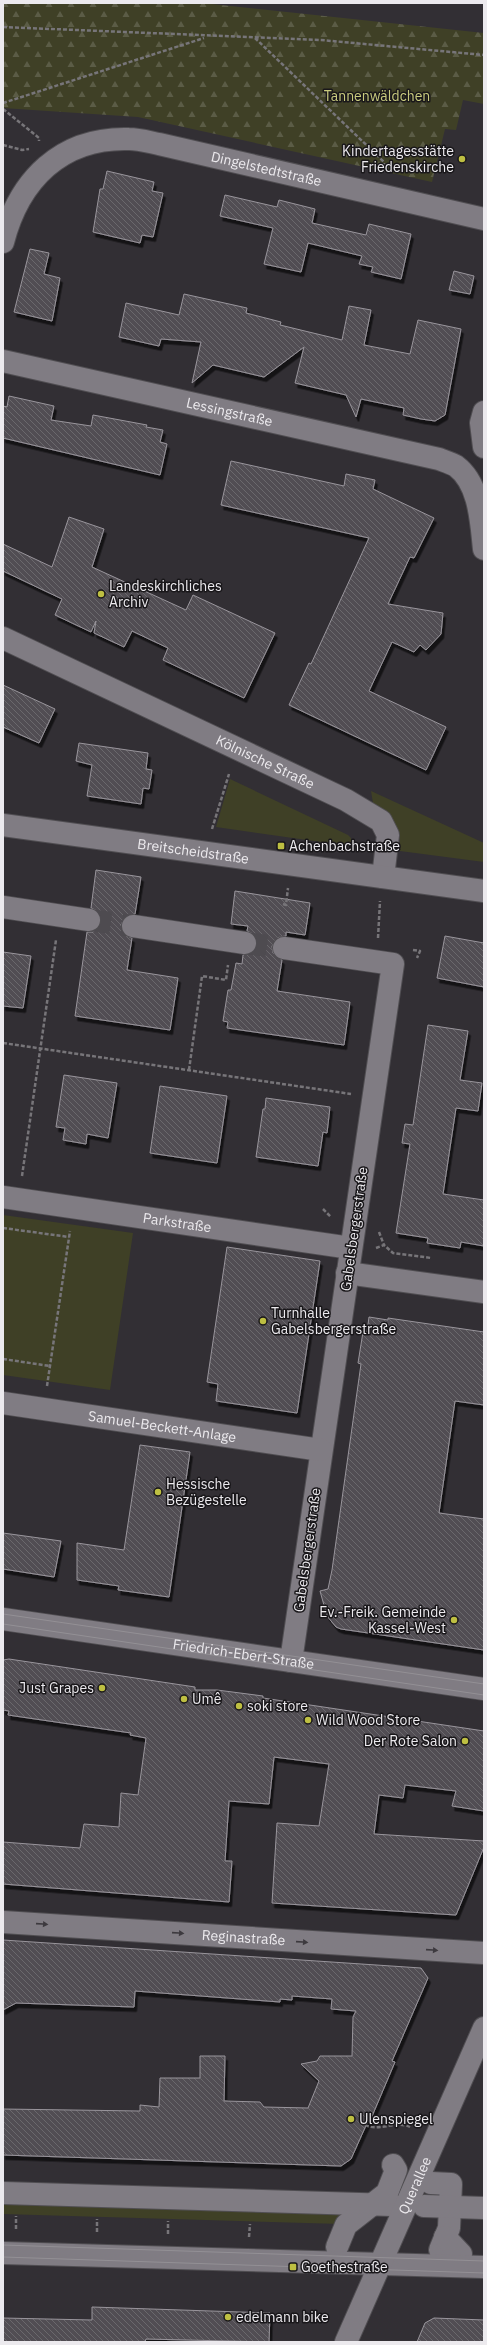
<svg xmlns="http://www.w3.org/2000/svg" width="487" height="2345" font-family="'IBM Plex Sans',sans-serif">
  <defs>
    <pattern id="forest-firs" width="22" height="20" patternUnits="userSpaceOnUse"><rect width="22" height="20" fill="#3f4026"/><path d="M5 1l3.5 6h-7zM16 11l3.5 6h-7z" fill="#5b5c46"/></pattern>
    <pattern id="building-back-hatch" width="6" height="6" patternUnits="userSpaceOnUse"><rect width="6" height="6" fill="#514e53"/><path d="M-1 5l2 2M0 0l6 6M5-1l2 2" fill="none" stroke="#6a686c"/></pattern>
    <filter id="shadow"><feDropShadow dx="2.5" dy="4.5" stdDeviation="0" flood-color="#0009"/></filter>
  </defs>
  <rect width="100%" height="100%" fill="#322f34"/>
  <path fill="#3f4026" d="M 230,779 L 348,835 L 351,838 L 351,844 L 349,846 L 216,827 Z
    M 371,791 L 484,843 L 484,862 L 400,851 C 401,828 393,814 373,803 Z
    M 3,1215 L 133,1233 L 110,1390 L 3,1375 Z
    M 3,2202 L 342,2212 L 341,2224 L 3,2214 Z"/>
  <path fill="url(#forest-firs)" d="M 3,3 L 203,3 L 484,33 L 484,104 L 463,100 L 456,130 L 445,129 L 432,182 L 138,117 L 3,108 Z"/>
  <path fill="url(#building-back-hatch)" stroke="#99959c" filter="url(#shadow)" d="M 107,171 L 154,182 L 152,191 L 163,193 L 153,237 L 142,235 L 140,243 L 93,232 L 100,189 L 103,189 Z
    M 225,195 L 277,207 L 279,200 L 315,209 L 312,223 L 366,235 L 369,224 L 411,234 L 401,279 L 371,272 L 373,267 L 359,264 L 362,256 L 308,243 L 301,272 L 264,264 L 273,228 L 220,216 Z
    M 30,249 L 49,253 L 44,274 L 60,278 L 52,321 L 14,312 Z
    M 454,271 L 474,276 L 470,294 L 449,290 Z
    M 184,294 L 247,308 L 246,313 L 281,322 L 280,325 L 342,340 L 349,306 L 371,310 L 364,345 L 410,354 L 418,320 L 461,329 L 445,415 L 435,421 L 421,419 L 403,415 L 404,408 L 361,399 L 356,417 L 346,395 L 295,383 L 304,347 L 264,377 L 213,365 L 192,383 L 201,342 L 161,339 L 159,346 L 119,337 L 126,303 L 179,315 Z
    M 9,396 L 54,406 L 51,420 L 91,426 L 93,415 L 147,425 L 146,427 L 163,430 L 160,442 L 167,444 L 160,475 L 3,438 L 3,406 L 7,407 Z
    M 231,461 L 344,486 L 346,474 L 375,480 L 373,489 L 434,518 L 414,558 L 410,557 L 388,604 L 443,613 L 441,634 L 426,650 L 420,645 L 414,652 L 392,642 L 369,691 L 446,727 L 426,770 L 289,705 L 309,663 L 311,664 L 369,538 L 221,505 Z
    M 69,517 L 104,529 L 92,567 L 186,610 L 193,595 L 275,633 L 244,698 L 163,660 L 168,648 L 132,631 L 124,647 L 94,633 L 96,621 L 91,632 L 55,615 L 62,599 L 3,571 L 3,544 L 52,567 Z
    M 3,685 L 55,709 L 39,743 L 3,727 Z
    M 79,743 L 148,753 L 146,769 L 152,770 L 149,789 L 143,788 L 141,804 L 87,796 L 92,765 L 76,761 Z
    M 96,870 L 141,877 L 135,914 L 124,918 L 121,925 L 125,935 L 132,938 L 127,970 L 178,978 L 170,1030 L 75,1016 L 87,932 L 93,932 L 98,928 L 101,921 L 97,911 L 91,908 Z
    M 235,891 L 310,903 L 305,935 L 286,932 L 286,936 L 279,937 L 272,946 L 273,953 L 282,960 L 277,991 L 350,1002 L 344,1045 L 227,1028 L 228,1022 L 223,1021 L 228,990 L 231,990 L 236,963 L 242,964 L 243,955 L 254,951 L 257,944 L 253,934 L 247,931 L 248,926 L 231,924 Z
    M 445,936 L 484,943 L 484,987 L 437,978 Z
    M 3,952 L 31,956 L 23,1008 L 3,1006 Z
    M 428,1025 L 468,1031 L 460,1080 L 482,1083 L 478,1111 L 456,1108 L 443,1194 L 484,1200 L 484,1246 L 461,1242 L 460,1248 L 427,1243 L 428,1238 L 396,1233 L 410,1144 L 402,1143 L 405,1124 L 413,1125 Z
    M 64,1075 L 117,1083 L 108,1138 L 87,1134 L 86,1144 L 63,1140 L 65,1128 L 56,1127 Z
    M 160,1086 L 227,1096 L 217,1163 L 150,1153 Z
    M 266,1098 L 330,1107 L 327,1133 L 323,1132 L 318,1166 L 256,1157 L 263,1109 L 265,1109 Z
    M 227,1247 L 320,1261 L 297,1413 L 216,1401 L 218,1384 L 207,1382 Z
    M 369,1317 L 388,1320 L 388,1318 L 484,1332 L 484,1405 L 455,1401 L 439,1513 L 484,1519 L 484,1650 L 341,1629 L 336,1627 L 327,1616 L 320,1591 L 328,1589 L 332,1570 L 361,1364 L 358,1363 L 363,1332 L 367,1332 Z
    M 140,1445 L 190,1452 L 169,1597 L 118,1590 L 119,1586 L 77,1580 L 77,1543 L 124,1550 Z
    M 3,1533 L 61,1541 L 54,1577 L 3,1569 Z
    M 9,1659 L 195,1687 L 195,1690 L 217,1690 L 263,1696 L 263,1698 L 484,1731 L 484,1811 L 452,1806 L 456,1791 L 405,1785 L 403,1798 L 379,1795 L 374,1834 L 484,1841 L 484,1847 L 456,1915 L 272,1903 L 277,1823 L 319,1826 L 329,1764 L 274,1757 L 269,1804 L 229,1801 L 225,1861 L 232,1861 L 229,1902 L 3,1884 L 3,1842 L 80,1848 L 84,1824 L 119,1827 L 121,1793 L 138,1795 L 146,1738 L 130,1735 L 131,1733 L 8,1715 L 9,1711 L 3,1710 L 3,1660 Z
    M 3,1940 L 421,1968 L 428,1978 L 392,2061 L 395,2062 L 370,2121 L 368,2121 L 351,2159 L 341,2166 L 3,2155 L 3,2109 L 140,2111 L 140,2105 L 159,2107 L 160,2078 L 200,2078 L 200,2056 L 225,2056 L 224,2101 L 260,2102 L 264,2107 L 308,2108 L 319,2081 L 301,2064 L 317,2061 L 320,2056 L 352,2056 L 353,2017 L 356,2011 L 331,2009 L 332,1999 L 292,1996 L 292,2000 L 280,1999 L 280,2002 L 135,1991 L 134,2007 L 16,2003 L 3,2010 Z
    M 92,2307 L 270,2313 L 269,2342 L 146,2339 L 145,2342 L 3,2342 L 3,2318 L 92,2320 Z
    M 434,2318 L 484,2320 L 484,2342 L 417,2342 L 425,2323 Z"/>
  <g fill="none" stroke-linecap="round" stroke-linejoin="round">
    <path stroke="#4e4b50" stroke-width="22" stroke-dasharray="22 11" stroke-linecap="butt" d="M 89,920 L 133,926
      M 245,943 L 284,948"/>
    <defs>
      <g id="street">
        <path id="s1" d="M 3,242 C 19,180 61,137 129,139 C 139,139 149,142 159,144 L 484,219"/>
        <path id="s2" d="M 3,361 L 439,459 C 444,461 451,463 456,466 C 480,484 481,522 484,549"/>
        <path d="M 484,412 L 481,423 L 484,447"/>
        <path id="s3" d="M 3,638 L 346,800 L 381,821 L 388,835 L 383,877"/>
        <path d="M 3,907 L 89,920"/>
        <path d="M 133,926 L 245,943"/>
        <path d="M 284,948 L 393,964 L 291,1661"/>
        <path id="s4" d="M 3,1197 L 351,1248"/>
        <path d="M 347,1273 L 484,1292"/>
        <path id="s5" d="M 3,1403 L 321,1450"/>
        <path id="s6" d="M 3,1922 L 484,1953"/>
        <path d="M 431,2183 L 451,2184 L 449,2228 L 440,2250"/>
        <path d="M 3,2193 L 392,2205"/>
        <path d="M 424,2206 L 484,2208"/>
        <path d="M 445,2237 L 461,2254"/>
        <path d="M 337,2247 L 346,2225 L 387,2193 L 396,2170 L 393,2165"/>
      </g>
      <g id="secondary">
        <path id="s7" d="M 3,825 L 484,891"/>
        <path id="s8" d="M 3,1619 L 484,1689"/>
        <path d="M 3,2253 L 484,2267"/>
        <path id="s9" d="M 346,2342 L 484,2028"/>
      </g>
    </defs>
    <use href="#street" stroke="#504e52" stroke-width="24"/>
    <use href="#secondary" stroke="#504e52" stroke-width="24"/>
    <path stroke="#777579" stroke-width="2.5" stroke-dasharray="4 2" stroke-linecap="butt" d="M 3,27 L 321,40 L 484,55
      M 255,38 L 384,162 L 384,172
      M 3,103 L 204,38
      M 3,109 L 39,138 L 39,141
      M 3,145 L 22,150 L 29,149
      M 212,829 L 229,774
      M 283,904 L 286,905 L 288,888
      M 378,938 L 380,901
      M 413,950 L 420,951 L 417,958
      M 3,1043 L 351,1094
      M 189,1070 L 202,976 L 226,980 L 228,965
      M 22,1176 L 56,940
      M 323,1209 L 331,1217
      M 3,1228 L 69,1237
      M 379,1232 L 384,1245
      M 376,1248 L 384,1245 L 393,1253 L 431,1258
      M 3,1359 L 50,1366
      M 47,1386 L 70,1231
      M 365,2125 C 379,2132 396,2120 410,2127
      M 16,2229 L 16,2216
      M 97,2232 L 97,2219
      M 168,2234 L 168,2221
      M 249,2237 L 250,2224"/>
    <use href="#street" stroke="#807c83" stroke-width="22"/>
    <use href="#secondary" stroke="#807c83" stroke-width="22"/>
    <path stroke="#939095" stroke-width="1" d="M 3,1614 L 484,1684
      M 3,1624 L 484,1695
      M 3,2245 L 484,2261
      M 3,2257 L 484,2273"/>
  </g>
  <defs><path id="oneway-solid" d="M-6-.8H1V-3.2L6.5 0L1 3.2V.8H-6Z"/></defs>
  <g fill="#3d3a3f">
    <use href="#oneway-solid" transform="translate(42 1924) rotate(4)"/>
    <use href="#oneway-solid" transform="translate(178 1933) rotate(4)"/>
    <use href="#oneway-solid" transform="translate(302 1942) rotate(4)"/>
    <use href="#oneway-solid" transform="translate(432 1950) rotate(4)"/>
  </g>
  <g fill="#bebf42" stroke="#19171a" stroke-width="1.5">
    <circle cx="462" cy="159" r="4"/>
    <circle cx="101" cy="594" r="4"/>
    <rect x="277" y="842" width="8" height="8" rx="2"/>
    <circle cx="263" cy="1321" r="4"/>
    <circle cx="158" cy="1492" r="4"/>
    <circle cx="454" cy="1620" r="4"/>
    <circle cx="102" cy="1688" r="4"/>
    <circle cx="184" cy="1699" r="4"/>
    <circle cx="239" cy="1706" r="4"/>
    <circle cx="308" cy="1720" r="4"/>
    <circle cx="465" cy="1741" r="4"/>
    <circle cx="351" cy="2119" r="4"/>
    <rect x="289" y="2263" width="8" height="8" rx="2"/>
    <circle cx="228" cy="2317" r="4"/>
  </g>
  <g text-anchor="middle" stroke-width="3" stroke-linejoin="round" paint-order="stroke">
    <g font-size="14" fill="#c9cb7e" stroke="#19171a">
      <text x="377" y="101">Tannenwäldchen</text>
    </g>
    <g font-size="14" fill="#eceaee" stroke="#19171a" text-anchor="start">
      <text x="454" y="156" text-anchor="end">Kindertagesstätte<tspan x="454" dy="16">Friedenskirche</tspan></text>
      <text x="109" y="591">Landeskirchliches<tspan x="109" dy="16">Archiv</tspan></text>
      <text x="289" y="851">Achenbachstraße</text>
      <text x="271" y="1318">Turnhalle<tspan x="271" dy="16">Gabelsbergerstraße</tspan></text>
      <text x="166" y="1489">Hessische<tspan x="166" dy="16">Bezügestelle</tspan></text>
      <text x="446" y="1617" text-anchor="end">Ev.-Freik. Gemeinde<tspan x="446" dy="16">Kassel-West</tspan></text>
      <text x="94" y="1693" text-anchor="end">Just Grapes</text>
      <text x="192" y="1704">Umê</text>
      <text x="247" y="1711">soki store</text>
      <text x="316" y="1725">Wild Wood Store</text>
      <text x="457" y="1746" text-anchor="end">Der Rote Salon</text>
      <text x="359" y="2124">Ulenspiegel</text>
      <text x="301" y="2272">Goethestraße</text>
      <text x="236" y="2322">edelmann bike</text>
    </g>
    <g font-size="14" fill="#eceaee" stroke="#19171a">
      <text dy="5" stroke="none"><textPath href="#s1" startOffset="318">Dingelstedtstraße</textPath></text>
      <text dy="5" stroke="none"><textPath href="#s2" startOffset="232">Lessingstraße</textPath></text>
      <text dy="5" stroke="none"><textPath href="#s3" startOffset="290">Kölnische Straße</textPath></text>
      <text dy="5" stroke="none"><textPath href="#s7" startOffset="192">Breitscheidstraße</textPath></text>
      <text dy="5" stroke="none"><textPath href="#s4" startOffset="176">Parkstraße</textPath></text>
      <text transform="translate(354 1229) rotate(-82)" y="5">Gabelsbergerstraße</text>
      <text dy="5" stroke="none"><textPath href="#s5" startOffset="161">Samuel-Beckett-Anlage</textPath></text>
      <text transform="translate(307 1550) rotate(-82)" y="5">Gabelsbergerstraße</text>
      <text dy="5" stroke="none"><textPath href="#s8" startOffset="243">Friedrich-Ebert-Straße</textPath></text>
      <text dy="5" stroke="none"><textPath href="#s6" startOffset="241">Reginastraße</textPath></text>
      <text dy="5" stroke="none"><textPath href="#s9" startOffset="171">Querallee</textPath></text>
    </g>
  </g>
  <rect width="487" height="2345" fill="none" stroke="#eceaee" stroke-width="8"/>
</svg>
